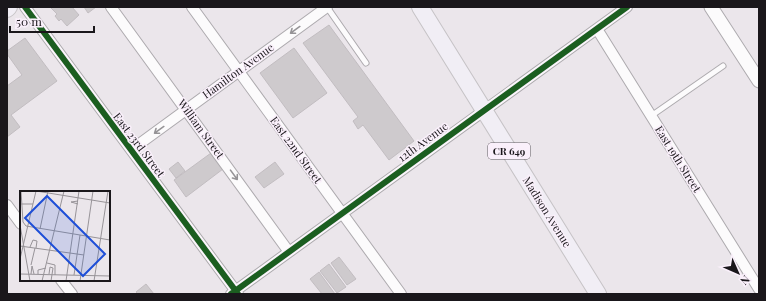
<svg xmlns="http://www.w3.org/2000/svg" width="766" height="301" font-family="'Playfair Display',serif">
  <rect width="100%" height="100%" fill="#ebe6eb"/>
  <path fill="#cecacd" stroke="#c2bdc1" d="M 50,7 L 72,7 L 79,15 L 67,26 L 61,19 L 59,21 L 55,16 L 57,14 Z
    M 84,7 L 96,7 L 88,13 Z
    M 329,25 L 414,141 L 389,160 L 363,125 L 358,129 L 353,121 L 358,117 L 303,43 Z
    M 25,38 L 57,81 L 11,115 L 20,127 L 7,137 L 7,86 L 22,75 L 7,54 L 7,51 Z
    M 294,48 L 327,93 L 293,118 L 260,73 Z
    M 211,153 L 223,169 L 186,197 L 174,180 Z
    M 178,162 L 185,171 L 176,178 L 169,169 Z
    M 275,162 L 284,174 L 264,188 L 255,177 Z
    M 339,257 L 356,279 L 347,285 L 331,263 Z
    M 329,264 L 346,287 L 337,293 L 320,271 Z
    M 319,272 L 335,294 L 322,294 L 310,279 Z
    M 146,284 L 154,294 L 138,294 L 136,292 Z"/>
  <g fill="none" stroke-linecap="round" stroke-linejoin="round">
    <defs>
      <path id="service" d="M 327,7 L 366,63
        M 651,116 L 723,66"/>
      <path id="minor" d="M 25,7 L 238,294
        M 111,7 L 289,252
        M 192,7 L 401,294
        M 597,29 L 759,289
        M 131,150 L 327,7
        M 7,205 L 21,224
        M 61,280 L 72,294
        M 231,294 L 627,7"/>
      <path id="tertiary" d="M 711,7 L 759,81"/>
      <path id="primary" d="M 420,7 L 598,294
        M 7,9 L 9,7"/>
    </defs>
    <use href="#service" stroke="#adaaae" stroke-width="7"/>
    <use href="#minor" stroke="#adaaae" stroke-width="12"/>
    <use href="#tertiary" stroke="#adaaae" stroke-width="15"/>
    <use href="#primary" stroke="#c6c3c6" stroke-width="18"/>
    <use href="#service" stroke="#fcfbfc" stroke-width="5"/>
    <use href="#minor" stroke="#fcfbfc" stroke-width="10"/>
    <use href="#tertiary" stroke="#fcfbfc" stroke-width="13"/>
    <use href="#primary" stroke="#f1eef5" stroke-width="16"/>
    <defs>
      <path id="cycleway" d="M 25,7 L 238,294
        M 231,294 L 627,7"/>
    </defs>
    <use href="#cycleway" stroke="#faf0fb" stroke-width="8"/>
    <use href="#cycleway" stroke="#1b5e20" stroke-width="6"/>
  </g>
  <defs><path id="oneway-shaft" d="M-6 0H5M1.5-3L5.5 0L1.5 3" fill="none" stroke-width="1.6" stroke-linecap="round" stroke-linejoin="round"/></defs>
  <g stroke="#969497">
    <use href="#oneway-shaft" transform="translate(295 30) rotate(144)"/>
    <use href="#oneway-shaft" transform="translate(159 130) rotate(144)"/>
    <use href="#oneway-shaft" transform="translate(234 175) rotate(54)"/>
  </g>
  <g text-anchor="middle" stroke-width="3" stroke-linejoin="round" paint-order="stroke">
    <rect fill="#faf0fb" stroke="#5d585e" stroke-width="1" x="488" y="143" width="42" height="16" rx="3"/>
    <g font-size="10" font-weight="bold" fill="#1a171b">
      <text x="509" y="155">CR 649</text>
    </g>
    <g font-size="11" fill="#1a171b" stroke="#faf0fb">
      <text transform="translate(238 71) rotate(-36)" y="4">Hamilton Avenue</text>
      <text transform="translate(201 129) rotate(54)" y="4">William Street</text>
      <text transform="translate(423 142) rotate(-36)" y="4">12th Avenue</text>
      <text transform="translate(139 145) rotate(53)" y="4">East 23rd Street</text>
      <text transform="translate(296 150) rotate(54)" y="4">East 22nd Street</text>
      <text transform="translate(678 159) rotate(58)" y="4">East 19th Street</text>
      <text transform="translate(547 212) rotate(58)" y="4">Madison Avenue</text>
    </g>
  </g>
  <g transform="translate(20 191)">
    <rect width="90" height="90" fill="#ebe6eb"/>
    <path fill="none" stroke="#979398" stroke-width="1" d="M 1,0 L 3,31 L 6,35 L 90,49M 16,0 L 90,12M 0,13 L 13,13M 58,13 L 51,11 L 58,10M 0,34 L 10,90M 20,38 L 28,0M 0,55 L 64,64M 10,56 L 13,49 L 17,50 L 16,57M 0,68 L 16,0M 27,72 L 35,74 L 35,84M 11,74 L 15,57M 0,83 L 90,85M 11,83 L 12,75 L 14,83M 18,83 L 18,79 L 26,77M 29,83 L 30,76 L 33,77 L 31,90M 54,84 L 60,44M 22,90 L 44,0M 46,90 L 59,0M 60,90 L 73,0M 74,90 L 88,0"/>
    <path fill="#1d4ed8" fill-opacity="0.15" stroke="#1d4ed8" stroke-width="2" d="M 27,5 L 85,63 L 63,85 L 5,27 Z"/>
    <rect width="90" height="90" fill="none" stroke="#1a171b" stroke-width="2"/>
  </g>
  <rect width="766" height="301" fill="none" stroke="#1a171b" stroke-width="16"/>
  <g transform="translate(738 273) rotate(135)" stroke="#faf0fb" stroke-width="3" paint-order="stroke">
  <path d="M0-3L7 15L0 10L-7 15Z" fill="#1a171b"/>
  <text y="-6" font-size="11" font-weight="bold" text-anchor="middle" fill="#1a171b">N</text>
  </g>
  <path d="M10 26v6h84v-6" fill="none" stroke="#1a171b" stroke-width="2"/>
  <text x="16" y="26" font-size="12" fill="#1a171b" stroke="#faf0fb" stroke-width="3" paint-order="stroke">50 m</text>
</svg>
